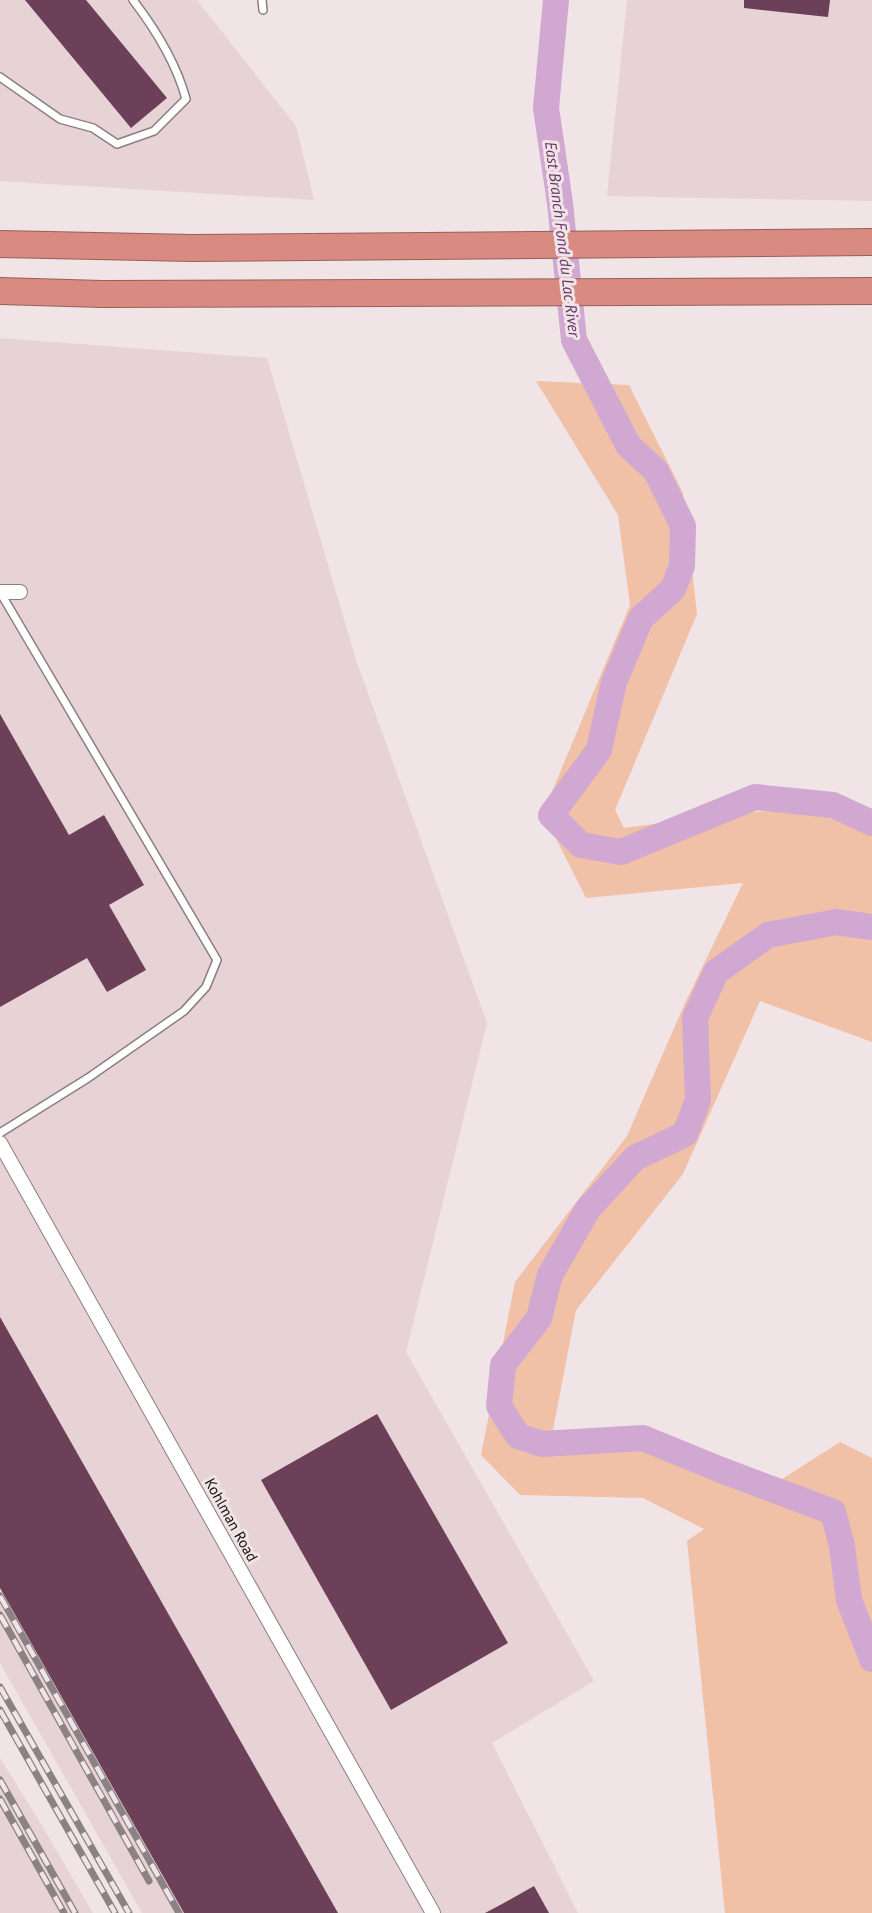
<svg xmlns="http://www.w3.org/2000/svg" width="872" height="1913" font-family="'PT Sans',sans-serif">
  <rect width="100%" height="100%" fill="#f1e4e6"/>
  <path fill="#e7d3d6" d="M 0,0 L 197,0 L 296,126 L 314,200 L 0,181 Z
    M 627,0 L 872,0 L 872,201 L 607,196 Z
    M 0,338 L 267,358 L 356,660 L 487,1023 L 406,1352 L 594,1681 L 492,1743 L 578,1913 L 142,1913 L 0,1663 Z
    M 0,1758 L 38,1819 L 93,1913 L 0,1913 Z"/>
  <path fill="#f0c0a7" d="M 536,381 L 629,385 L 683,493 L 697,614 L 615,810 L 624,828 L 744,812 L 808,810 L 872,833 L 872,1042 L 760,1001 L 683,1174 L 576,1310 L 553,1430 L 660,1433 L 768,1488 L 840,1442 L 872,1458 L 872,1913 L 725,1913 L 687,1541 L 704,1529 L 643,1498 L 520,1495 L 481,1455 L 515,1282 L 627,1136 L 685,1003 L 743,883 L 586,898 L 543,813 L 630,605 L 618,515 Z"/>
  <g fill="none" stroke-linecap="round" stroke-linejoin="round">
    <path stroke="#d0a8d1" stroke-width="26" d="M 556,0 L 546,108 L 560,203 L 574,340 L 628,445 L 656,471 L 683,526 L 682,566 L 673,589 L 641,618 L 614,682 L 599,750 L 551,815 L 581,845 L 621,852 L 755,797 L 833,805 L 872,823
      M 872,927 L 836,922 L 768,935 L 716,972 L 695,1018 L 698,1100 L 685,1134 L 635,1158 L 588,1209 L 550,1275 L 539,1318 L 503,1365 L 499,1406 L 518,1436 L 542,1444 L 643,1438 L 721,1470 L 833,1512 L 842,1546 L 849,1600 L 872,1659"/>
  </g>
  <path fill="#6c4058" d="M 25,0 L 86,0 L 167,98 L 131,128 Z
    M 744,0 L 830,0 L 828,17 L 744,8 Z
    M 0,714 L 69,835 L 104,815 L 144,885 L 109,905 L 146,970 L 107,992 L 87,958 L 0,1007 Z
    M 0,1317 L 338,1913 L 184,1913 L 0,1588 Z
    M 377,1414 L 508,1643 L 391,1710 L 261,1480 Z
    M 534,1886 L 549,1913 L 485,1913 L 502,1904 Z"/>
  <g fill="none" stroke-linecap="round" stroke-linejoin="round">
    <defs>
      <path id="lane" d="M 262,0 L 263,10
        M 0,77 L 60,119 L 93,128 L 117,144 L 154,131 L 186,99 C 176,62 156,30 133,0
        M 0,592 L 217,960 L 206,987 L 184,1011 L 88,1078 L 0,1133"/>
      <path id="street" d="M 0,592 L 20,592
        M 0,1143 L 433,1913"/>
      <path id="highway" d="M 0,244 L 192,248 L 872,242
        M 0,291 L 102,294 L 872,291"/>
    </defs>
    <use href="#lane" stroke="#8a7f80" stroke-width="10"/>
    <use href="#street" stroke="#8a7f80" stroke-width="16"/>
    <use href="#highway" stroke="#946059" stroke-width="28"/>
    <use href="#lane" stroke="#fff" stroke-width="7"/>
    <use href="#street" stroke="#fff" stroke-width="14"/>
    <use href="#highway" stroke="#d98b81" stroke-width="26"/>
    <defs>
      <path id="rail" d="M 0,1596 L 179,1913
        M 0,1615 L 149,1881
        M 0,1687 L 129,1913
        M 0,1710 L 115,1913
        M 0,1780 L 75,1913
        M 0,1799 L 64,1913"/>
    </defs>
    <use href="#rail" stroke="#8b8284" stroke-width="7"/>
    <use href="#rail" stroke="#f1e4e6" stroke-width="4.5" stroke-dasharray="14" stroke-linecap="butt"/>
  </g>
  <g text-anchor="middle" stroke-width="6" stroke-linejoin="round" paint-order="stroke">
    <g font-size="15" fill="#130f10" stroke="#f1e4e6">
      <text transform="translate(231 1520) rotate(61)" y="5">Kohlman Road</text>
    </g>
    <g font-size="16" font-style="italic" fill="#663568" stroke="#f1e4e6">
      <text transform="translate(563 239) rotate(83)" y="6">East Branch Fond du Lac River</text>
    </g>
  </g>
</svg>
